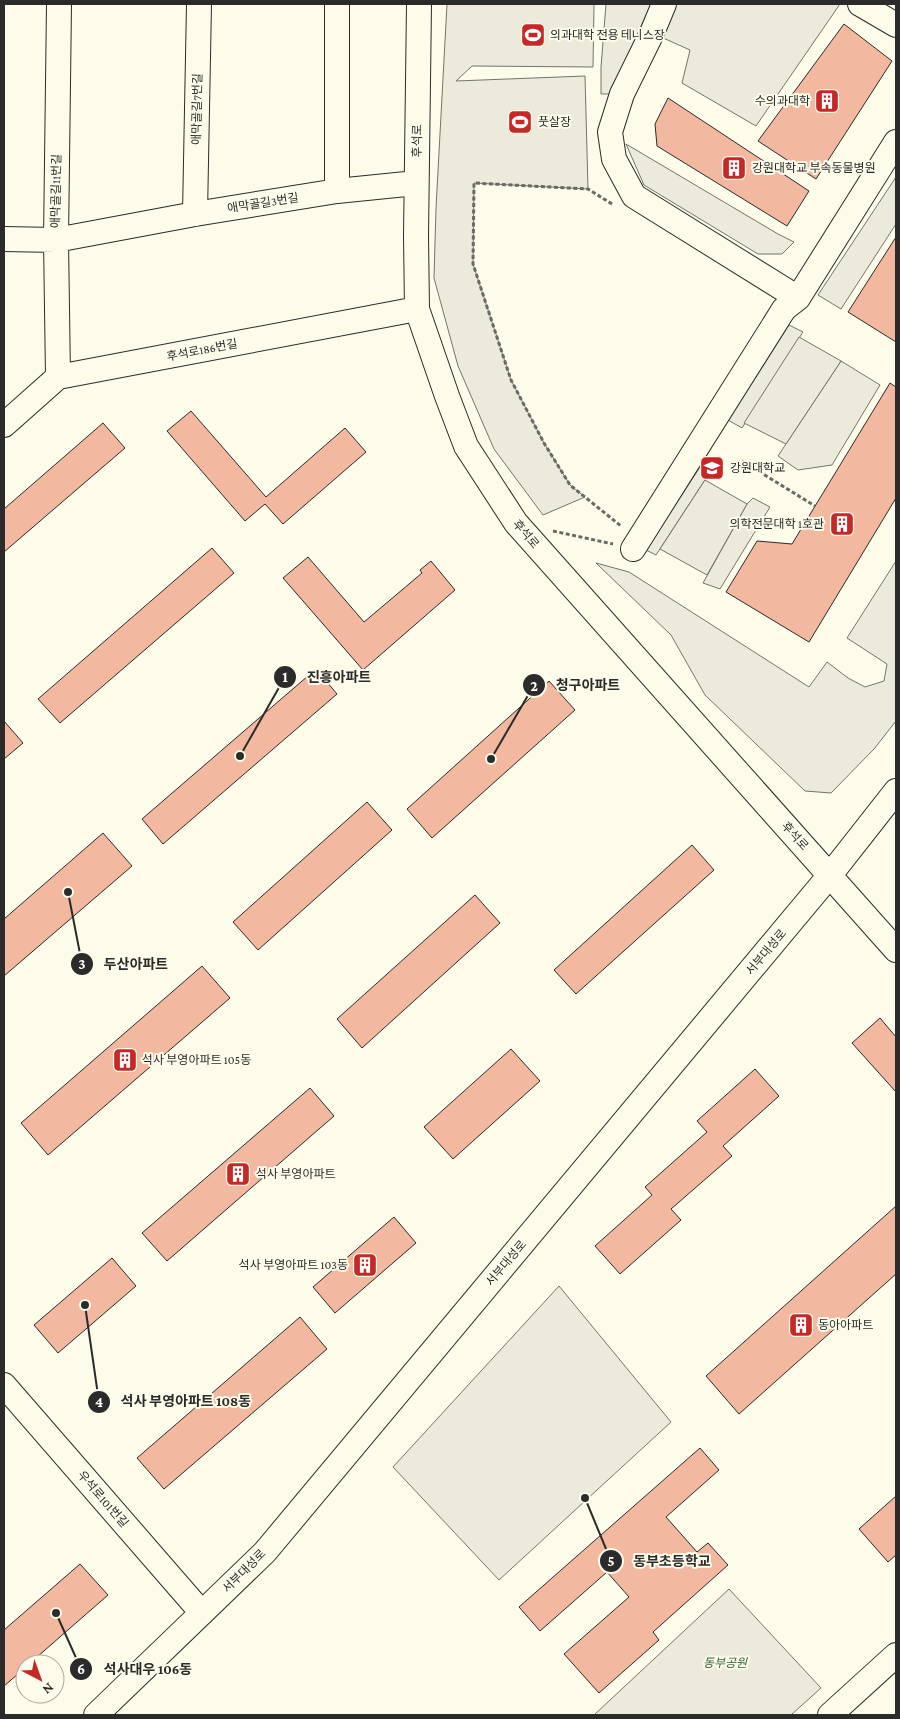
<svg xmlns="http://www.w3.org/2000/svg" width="900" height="1719" font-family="'Crimson Pro','Noto Sans KR',serif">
  <rect width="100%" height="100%" fill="#fdfbea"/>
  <path fill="#ecebdb" stroke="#74746e" d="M 447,4 L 594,4 L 593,67 L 472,66 L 456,81 L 585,76 L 588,189 L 474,183 L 473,264 L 511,380 L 544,443 L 570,485 L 585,497 L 543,515 L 494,449 L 458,366 L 434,278 L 436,208 Z
    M 606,4 L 651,4 L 611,94 L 601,94 L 601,67 Z
    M 896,177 L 896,224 L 841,309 L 818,295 Z
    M 789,325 L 803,332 L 742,428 L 728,420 Z
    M 841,361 L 880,385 L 832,465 L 798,470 L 778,456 Z
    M 702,464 L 712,469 L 656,555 L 646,550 Z
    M 753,498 L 770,507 L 720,589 L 703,583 L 747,504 Z
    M 896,561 L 896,721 L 874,749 L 831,793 L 805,791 L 705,695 L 671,635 L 596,563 L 629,572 L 809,687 L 827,662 L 848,678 L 865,687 L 884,681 L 887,664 L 847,638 Z
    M 559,1286 L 671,1422 L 499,1580 L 393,1467 Z
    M 729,1589 L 821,1688 L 791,1715 L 594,1715 Z"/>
  <path fill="#eceadb" stroke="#74746e" d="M 664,4 L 840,4 L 756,126 L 682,83 L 690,50 L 652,33 Z
    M 626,144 L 778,234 L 794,242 L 782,254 L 758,254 L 644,185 Z
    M 799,337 L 841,361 L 786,444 L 744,423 Z
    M 705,480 L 747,504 L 707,575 L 660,549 Z"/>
  <path fill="#f2b8a0" stroke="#2b2b2b" d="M 844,24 L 892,61 L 816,179 L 758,141 Z
    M 668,98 L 809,191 L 787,226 L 657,146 L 655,124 Z
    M 896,237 L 896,342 L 848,312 Z
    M 890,383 L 896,387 L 896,498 L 809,642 L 726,592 L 757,541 L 792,544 Z
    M 191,411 L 266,497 L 345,428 L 366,452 L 283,524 L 265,504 L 245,521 L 167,431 Z
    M 103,423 L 125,448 L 4,552 L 4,509 Z
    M 212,548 L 234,573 L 60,723 L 38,699 Z
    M 308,557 L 364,622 L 422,573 L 420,570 L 431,561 L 455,590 L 363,670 L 283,578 Z
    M 316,669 L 337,694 L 163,844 L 142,819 Z
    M 549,681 L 575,710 L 432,838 L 407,809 Z
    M 4,721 L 23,743 L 4,759 Z
    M 367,802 L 392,830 L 258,950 L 233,922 Z
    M 103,833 L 132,866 L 4,976 L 4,919 Z
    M 692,845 L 714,870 L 576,994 L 554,970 Z
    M 475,895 L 500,923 L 362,1048 L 337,1019 Z
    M 202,966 L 230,998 L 48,1155 L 21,1123 Z
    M 880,1018 L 896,1037 L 896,1092 L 852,1043 Z
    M 511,1049 L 540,1081 L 453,1159 L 424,1127 Z
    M 755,1069 L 779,1096 L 723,1146 L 732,1156 L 671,1209 L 681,1220 L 620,1274 L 595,1246 L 652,1195 L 645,1187 L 707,1132 L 697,1121 Z
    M 310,1088 L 334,1116 L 167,1261 L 142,1233 Z
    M 896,1206 L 896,1274 L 739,1414 L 706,1376 Z
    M 394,1217 L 416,1243 L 335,1313 L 313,1287 Z
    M 112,1258 L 136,1286 L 58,1353 L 34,1325 Z
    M 300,1317 L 327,1349 L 164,1489 L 137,1458 Z
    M 700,1448 L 719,1470 L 666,1517 L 697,1552 L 708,1543 L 728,1565 L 653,1632 L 659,1640 L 599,1693 L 564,1654 L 629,1597 L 607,1572 L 540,1631 L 519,1607 Z
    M 896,1496 L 896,1555 L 888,1562 L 859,1529 Z
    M 80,1564 L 108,1595 L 29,1664 L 25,1664 L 25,1668 L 4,1686 L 4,1630 Z"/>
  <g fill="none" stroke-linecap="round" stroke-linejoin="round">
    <defs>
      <path id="minor" d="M 419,4 L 416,236 L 417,309 L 447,396 L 466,446 L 516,523 L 896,950
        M 664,4 L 652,33 L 622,94 L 610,132 L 614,159 L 634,196 L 798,298
        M 860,4 L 896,25
        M 337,191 L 416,183
        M 195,214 L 199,4
        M 4,239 L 56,240 L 195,214 L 337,191 L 337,4
        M 58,377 L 56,240 L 59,4
        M 4,425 L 58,377 L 417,309
        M 633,549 L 784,309 L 798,298 L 896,142
        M 4,1385 L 202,1613
        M 96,1715 L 265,1552 L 830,875 L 896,791
        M 830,1715 L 896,1655"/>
    </defs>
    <use href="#minor" stroke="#2b2b2b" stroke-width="26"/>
    <path stroke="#6a6964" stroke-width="3" stroke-dasharray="4 2.5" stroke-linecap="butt" d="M 612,204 L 588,189 L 474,183 L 473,264 L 511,380 L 544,443 L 570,485 L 621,526
      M 742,461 L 815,506
      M 553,531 L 613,544"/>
    <use href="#minor" stroke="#fdfbea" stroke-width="24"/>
  </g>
  <defs>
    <symbol id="stadium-square" viewBox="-11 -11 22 22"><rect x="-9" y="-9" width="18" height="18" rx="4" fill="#c62828" stroke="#fdfbea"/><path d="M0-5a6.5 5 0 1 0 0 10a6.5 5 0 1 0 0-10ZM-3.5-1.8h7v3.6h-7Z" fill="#fff"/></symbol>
    <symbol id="building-square" viewBox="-11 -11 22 22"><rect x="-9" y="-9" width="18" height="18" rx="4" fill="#c62828" stroke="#fdfbea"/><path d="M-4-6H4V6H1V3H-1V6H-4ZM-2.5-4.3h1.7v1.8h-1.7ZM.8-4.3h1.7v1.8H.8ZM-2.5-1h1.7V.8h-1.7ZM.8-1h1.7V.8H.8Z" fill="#fff"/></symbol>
    <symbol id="university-square" viewBox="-11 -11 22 22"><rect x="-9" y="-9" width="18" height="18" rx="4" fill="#c62828" stroke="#fdfbea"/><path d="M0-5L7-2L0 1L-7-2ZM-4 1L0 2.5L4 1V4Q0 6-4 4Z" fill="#fff"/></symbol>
  </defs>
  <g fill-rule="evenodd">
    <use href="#stadium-square" x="519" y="21" width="28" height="28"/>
    <use href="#building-square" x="813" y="87" width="28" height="28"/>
    <use href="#stadium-square" x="506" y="108" width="28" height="28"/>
    <use href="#building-square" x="720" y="154" width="28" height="28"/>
    <use href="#university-square" x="698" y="454" width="28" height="28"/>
    <use href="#building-square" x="828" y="510" width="28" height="28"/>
    <use href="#building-square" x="111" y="1046" width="28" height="28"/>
    <use href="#building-square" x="224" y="1160" width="28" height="28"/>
    <use href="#building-square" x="351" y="1251" width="28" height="28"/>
    <use href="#building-square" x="787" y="1311" width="28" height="28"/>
  </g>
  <g text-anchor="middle" stroke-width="4" stroke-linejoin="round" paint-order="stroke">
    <g font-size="12" fill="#2b2b2b" stroke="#fdfbea" text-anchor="start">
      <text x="550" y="39">의과대학 전용 테니스장</text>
      <text x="810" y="105" text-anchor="end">수의과대학</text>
      <text x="538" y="126">풋살장</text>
      <text x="752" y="172">강원대학교 부속동물병원</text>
      <text x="730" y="472">강원대학교</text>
      <text x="824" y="528" text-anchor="end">의학전문대학 1호관</text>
      <text x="142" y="1064">석사 부영아파트 105동</text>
      <text x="256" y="1178">석사 부영아파트</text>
      <text x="348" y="1269" text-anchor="end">석사 부영아파트 103동</text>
      <text x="818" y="1329">동아아파트</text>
    </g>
    <g font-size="12" fill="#2b2b2b" stroke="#fdfbea">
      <text transform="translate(197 109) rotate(-89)" y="4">애막골길7번길</text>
      <text transform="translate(417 141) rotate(-89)" y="4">후석로</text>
      <text transform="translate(56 191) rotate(-89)" y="4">애막골길11번길</text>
      <text transform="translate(263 203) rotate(-9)" y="4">애막골길3번길</text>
      <text transform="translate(202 350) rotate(-11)" y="4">후석로186번길</text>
      <text transform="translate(526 534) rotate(50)" y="4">후석로</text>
      <text transform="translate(795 836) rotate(48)" y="4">후석로</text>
      <text transform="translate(766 952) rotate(-50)" y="4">서부대성로</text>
      <text transform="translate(506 1263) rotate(-50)" y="4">서부대성로</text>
      <text transform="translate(103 1499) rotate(49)" y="4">우석로101번길</text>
      <text transform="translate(244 1571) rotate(-45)" y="4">서부대성로</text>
    </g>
    <g font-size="12" font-style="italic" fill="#34623c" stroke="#fdfbea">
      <text x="725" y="1667">동부공원</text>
    </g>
  </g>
  <path fill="none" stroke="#2b2b2b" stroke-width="2" d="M240 756L285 677M491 759L534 685M68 892L82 964M85 1305L99 1402M585 1498L611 1561M56 1613L81 1669"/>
  <g fill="#2b2b2b" stroke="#fdfbea" stroke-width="2">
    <circle cx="240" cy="756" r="5"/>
    <circle cx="491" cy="759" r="5"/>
    <circle cx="68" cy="892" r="5"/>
    <circle cx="85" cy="1305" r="5"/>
    <circle cx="585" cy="1498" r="5"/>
    <circle cx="56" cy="1613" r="5"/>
    <circle cx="285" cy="677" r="12"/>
    <circle cx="534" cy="685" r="12"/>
    <circle cx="82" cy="964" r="12"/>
    <circle cx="99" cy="1402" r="12"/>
    <circle cx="611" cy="1561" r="12"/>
    <circle cx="81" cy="1669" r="12"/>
  </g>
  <g font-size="15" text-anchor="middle" font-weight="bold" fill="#fff">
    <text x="285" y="682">1</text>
    <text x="534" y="691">2</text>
    <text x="82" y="969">3</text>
    <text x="99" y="1407">4</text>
    <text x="611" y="1566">5</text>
    <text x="81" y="1674">6</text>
  </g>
  <g font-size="14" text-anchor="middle" font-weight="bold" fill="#2b2b2b" stroke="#fdfbea" stroke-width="4" stroke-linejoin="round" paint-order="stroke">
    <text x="339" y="682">진흥아파트</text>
    <text x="588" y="690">청구아파트</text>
    <text x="136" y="969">두산아파트</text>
    <text x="186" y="1406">석사 부영아파트 108동</text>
    <text x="672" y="1566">동부초등학교</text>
    <text x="148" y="1674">석사대우 106동</text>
  </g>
  <rect width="900" height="1719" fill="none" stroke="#2b2b2b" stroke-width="10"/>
  <g transform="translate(40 1679) rotate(139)"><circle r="24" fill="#fdfbea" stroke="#a9a89e"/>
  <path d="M0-4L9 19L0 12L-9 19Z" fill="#c62828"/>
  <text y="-8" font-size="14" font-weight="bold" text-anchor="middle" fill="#2b2b2b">N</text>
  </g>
</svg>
